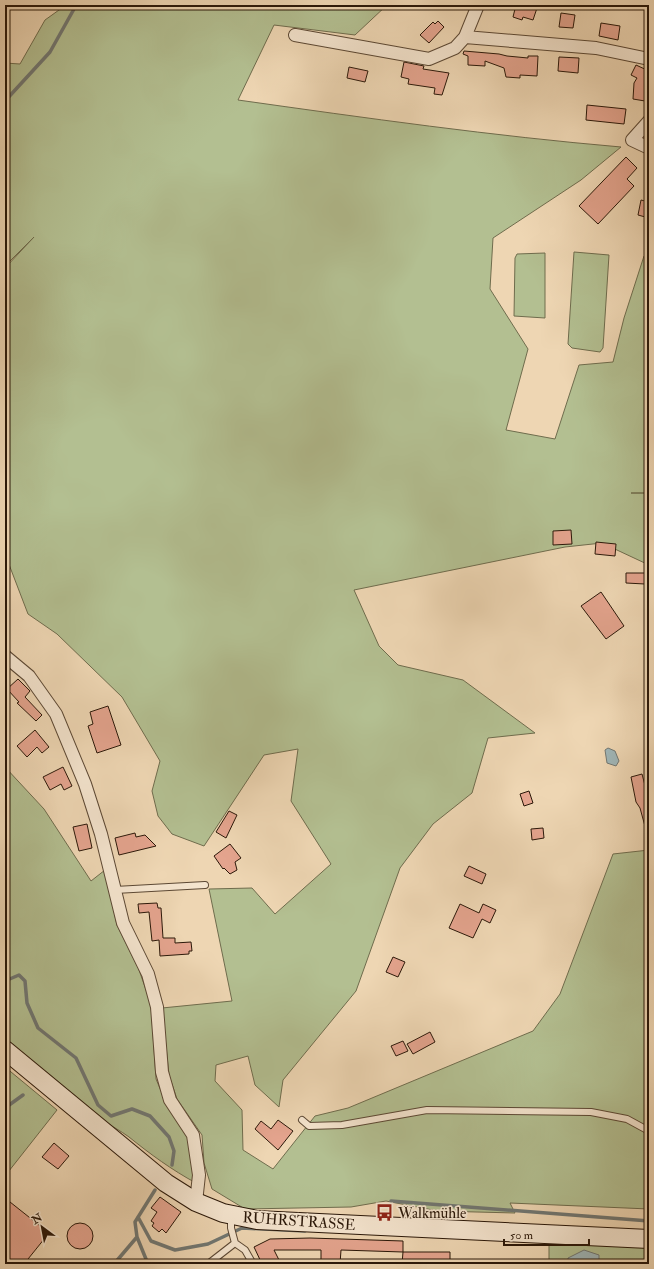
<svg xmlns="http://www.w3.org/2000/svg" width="654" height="1269" font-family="'IM FELL Double Pica',serif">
  <rect width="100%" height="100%" fill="#eed6b3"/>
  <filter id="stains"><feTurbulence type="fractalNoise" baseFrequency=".005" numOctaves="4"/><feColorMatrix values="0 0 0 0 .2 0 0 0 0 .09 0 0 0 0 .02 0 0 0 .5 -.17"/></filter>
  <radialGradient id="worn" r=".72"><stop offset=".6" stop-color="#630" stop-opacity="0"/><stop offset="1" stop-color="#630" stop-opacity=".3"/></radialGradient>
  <path fill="#b3bf91" stroke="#6f6c4d" d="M 66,5 L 387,5 L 355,35 L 274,25 L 238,100 C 366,118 493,136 621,147 L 581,180 L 493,238 L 490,289 L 528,349 L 506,430 L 555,439 L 579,365 L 613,362 L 624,318 L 644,256 L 649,255 L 649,493 L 631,493 L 649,493 L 649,565 L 602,543 L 565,547 L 354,590 L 379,646 L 398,665 L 463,680 L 535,733 L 488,738 L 472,793 L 433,824 L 400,868 L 356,991 L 283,1080 L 279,1107 L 255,1085 L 248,1056 L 216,1065 L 215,1081 L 242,1110 L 243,1150 L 273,1169 L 315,1116 L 348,1108 L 533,1031 L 560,994 L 613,854 L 649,850 L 649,1209 L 510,1203 L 515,1213 L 438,1211 L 386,1201 L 351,1207 L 245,1209 L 212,1189 L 204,1163 L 202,1135 L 177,1099 L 169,1075 L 162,1008 L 232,1001 L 209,889 L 252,888 L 275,914 L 331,864 L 291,801 L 298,749 L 264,755 L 204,846 L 172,834 L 158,816 L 152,791 L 160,761 L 122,697 L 57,634 L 28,614 L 5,554 L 5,268 L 34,237 L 5,266 L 5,63 L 20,64 L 45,20 Z
    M 574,252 L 609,255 L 603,348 L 600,352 L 572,348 L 568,344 Z
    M 545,253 L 545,318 L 514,316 L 515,258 L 517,254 Z
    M 5,767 L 44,809 L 91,881 L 105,870 L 117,925 L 138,967 L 151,1004 L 156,1079 L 167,1105 L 188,1137 L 196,1183 C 172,1170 150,1154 129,1137 C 121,1131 111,1126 103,1120 C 69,1095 38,1066 5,1039 Z
    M 5,1067 L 57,1110 L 5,1176 Z
    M 549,1239 L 649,1246 L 649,1264 L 549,1264 Z"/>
  <path fill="#9fb6b8" stroke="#717772" d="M 608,748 L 615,751 L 619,761 L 616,766 L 607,763 L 605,750 Z
    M 584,1250 L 599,1255 L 599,1264 L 568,1264 L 568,1258 Z"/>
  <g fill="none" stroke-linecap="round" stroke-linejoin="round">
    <path stroke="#717772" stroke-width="3.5" d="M 5,101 L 50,52 L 74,9 L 79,5
      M 5,981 L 19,975 L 25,981 L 27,1003 L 38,1028 L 76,1058 L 98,1105 L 111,1116 L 132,1109 L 150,1116 L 169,1137 L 174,1151 L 172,1165
      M 5,1108 L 23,1095
      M 391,1201 L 649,1221
      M 138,1217 L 151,1241 L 175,1250 L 208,1244 L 242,1228 L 305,1231
      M 114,1264 L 137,1237
      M 148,1264 L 137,1237 L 135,1222 L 155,1190"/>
  </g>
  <path fill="#e4a48e" stroke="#2b1809" d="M 516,5 L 538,5 L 533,20 L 523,17 L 522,20 L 513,17 Z
    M 561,13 L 575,15 L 573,28 L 559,27 Z
    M 438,21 L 444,27 L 429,43 L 420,35 L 433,22 L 435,24 Z
    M 601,23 L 620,26 L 618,40 L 599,36 Z
    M 464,51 L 499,54 L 507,56 L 528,58 L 528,56 L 538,56 L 537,76 L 520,75 L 520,78 L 506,77 L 504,68 L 485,61 L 485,66 L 468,65 L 468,56 L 463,54 Z
    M 559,57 L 579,58 L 578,73 L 558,71 Z
    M 404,62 L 424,66 L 423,69 L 449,73 L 442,95 L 434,94 L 435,88 L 408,84 L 409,79 L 401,77 Z
    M 636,65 L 649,71 L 649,83 L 647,82 L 645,101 L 633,99 L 634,83 L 637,78 L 631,75 Z
    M 349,67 L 368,71 L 365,82 L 347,78 Z
    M 587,105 L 626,109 L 624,124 L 586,120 Z
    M 626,157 L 637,168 L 627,179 L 634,186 L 598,224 L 579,206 Z
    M 641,200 L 649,202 L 649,218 L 638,215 Z
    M 571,530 L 572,544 L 553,545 L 553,531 Z
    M 596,542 L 616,544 L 615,556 L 595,554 Z
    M 626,573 L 646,573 L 645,584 L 626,583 Z
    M 601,592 L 624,626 L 606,639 L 581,606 Z
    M 18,679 L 30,691 L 25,697 L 42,715 L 36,721 L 17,703 L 19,702 L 7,689 Z
    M 108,706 L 121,745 L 97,753 L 88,726 L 93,724 L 90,712 Z
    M 35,730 L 49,747 L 42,753 L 37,747 L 27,757 L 17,746 Z
    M 63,767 L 72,786 L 64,790 L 61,784 L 50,790 L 43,777 Z
    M 642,774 L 648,797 L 649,796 L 649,829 L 646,830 L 640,808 L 636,802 L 631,777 Z
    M 529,791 L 533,803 L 524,806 L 520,794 Z
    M 229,811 L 237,815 L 226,838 L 216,832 Z
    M 87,824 L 92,848 L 79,851 L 73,827 Z
    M 543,828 L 544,838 L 532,840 L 531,829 Z
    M 135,833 L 136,837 L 145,835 L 156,846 L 119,855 L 115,838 Z
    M 230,844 L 241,858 L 235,862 L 237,870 L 230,874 L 224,868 L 223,869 L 214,856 Z
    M 469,866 L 486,874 L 482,884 L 464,876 Z
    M 157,903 L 158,908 L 161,908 L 163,938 L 175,938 L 175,943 L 191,942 L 192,951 L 189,951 L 189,954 L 160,956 L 159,940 L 152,941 L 149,912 L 139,913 L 138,904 Z
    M 460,904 L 479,913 L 483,904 L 496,910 L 490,923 L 482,919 L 473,938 L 449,928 Z
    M 393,957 L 405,962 L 398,977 L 386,972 Z
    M 430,1032 L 435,1042 L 413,1054 L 407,1044 Z
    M 403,1041 L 408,1051 L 396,1056 L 391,1046 Z
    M 278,1120 L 293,1131 L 278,1150 L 255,1129 L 261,1121 L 271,1129 Z
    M 54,1143 L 69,1156 L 58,1169 L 42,1157 Z
    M 160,1197 L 181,1212 L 166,1233 L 162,1229 L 159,1232 L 152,1226 L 154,1223 L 151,1221 L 157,1212 L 151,1208 Z
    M 5,1198 L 49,1233 L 24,1264 L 5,1264 Z
    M67 1236a13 13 0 1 1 26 0a13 13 0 1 1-26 0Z
    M 310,1238 L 403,1241 L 403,1252 L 341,1250 L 340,1264 L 321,1264 L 321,1250 L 274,1250 L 281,1264 L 262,1264 L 254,1247 L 270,1239 Z
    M 403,1252 L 450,1252 L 450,1264 L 402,1264 Z"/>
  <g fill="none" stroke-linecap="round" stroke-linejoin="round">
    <defs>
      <path id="lane" d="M 115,890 L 205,885
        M 302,1120 L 309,1126 L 342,1125 L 427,1110 L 591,1112 L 627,1119 L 649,1131
        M 231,1216 L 231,1228 L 235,1243
        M 208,1264 L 235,1243 L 245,1250 L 253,1264"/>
      <path id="street" d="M 295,35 L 429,59 L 455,48 L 465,37 L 596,48 L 649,59
        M 465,37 L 478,5
        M 649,121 L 632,140 L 649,148
        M 5,656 L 29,676 L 56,714 L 85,784 L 101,834 L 123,923 L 148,974 L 157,1007 L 162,1072 L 170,1100 L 193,1135 L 199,1175 L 196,1202"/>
      <path id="secondary" d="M 5,1050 L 166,1183 L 196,1202 L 223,1213 L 257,1220 L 649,1239"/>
    </defs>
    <use href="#lane" stroke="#5c4834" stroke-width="8"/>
    <use href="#street" stroke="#5c4834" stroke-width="14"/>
    <use href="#secondary" stroke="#2b1809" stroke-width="20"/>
    <use href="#lane" stroke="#f4e4ce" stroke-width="6"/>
    <use href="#street" stroke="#f4e4ce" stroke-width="12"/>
    <use href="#secondary" stroke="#f4e4ce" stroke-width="18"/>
  </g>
  <defs>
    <symbol id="bus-bare" viewBox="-9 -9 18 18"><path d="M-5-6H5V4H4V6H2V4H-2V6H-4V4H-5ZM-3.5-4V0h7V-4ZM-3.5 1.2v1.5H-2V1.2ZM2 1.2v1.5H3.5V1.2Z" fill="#8f2418" stroke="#f4e4ce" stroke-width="2.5" paint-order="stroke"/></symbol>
  </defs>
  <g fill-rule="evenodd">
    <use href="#bus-bare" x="372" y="1200" width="25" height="25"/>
  </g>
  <g text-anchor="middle" stroke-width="3.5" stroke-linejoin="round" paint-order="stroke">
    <g font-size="15" fill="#2b1809" stroke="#f4e4ce" text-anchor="start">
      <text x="398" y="1218">Walkmühle</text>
    </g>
    <g font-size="15" fill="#2b1809" stroke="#f4e4ce">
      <text transform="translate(299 1221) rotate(4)" y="5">RUHRSTRASSE</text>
    </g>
  </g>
  <rect width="654" height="1269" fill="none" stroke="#eed6b3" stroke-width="20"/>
  <rect x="6" y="6" width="642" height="1257" fill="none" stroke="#2b1809" stroke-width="2"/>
  <rect x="10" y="10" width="634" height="1249" fill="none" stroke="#2b1809"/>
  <g transform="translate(42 1227) rotate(328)" stroke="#f4e4ce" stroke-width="3" paint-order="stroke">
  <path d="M0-3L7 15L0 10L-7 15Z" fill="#2b1809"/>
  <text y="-6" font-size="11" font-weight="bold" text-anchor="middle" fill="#2b1809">N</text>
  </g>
  <path d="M504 1239v6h85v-6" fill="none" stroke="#2b1809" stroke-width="2"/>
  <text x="510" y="1239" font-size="12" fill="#2b1809" stroke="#f4e4ce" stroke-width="3" paint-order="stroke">50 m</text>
  <rect width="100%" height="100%" filter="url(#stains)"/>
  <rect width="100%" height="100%" fill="url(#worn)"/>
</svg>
